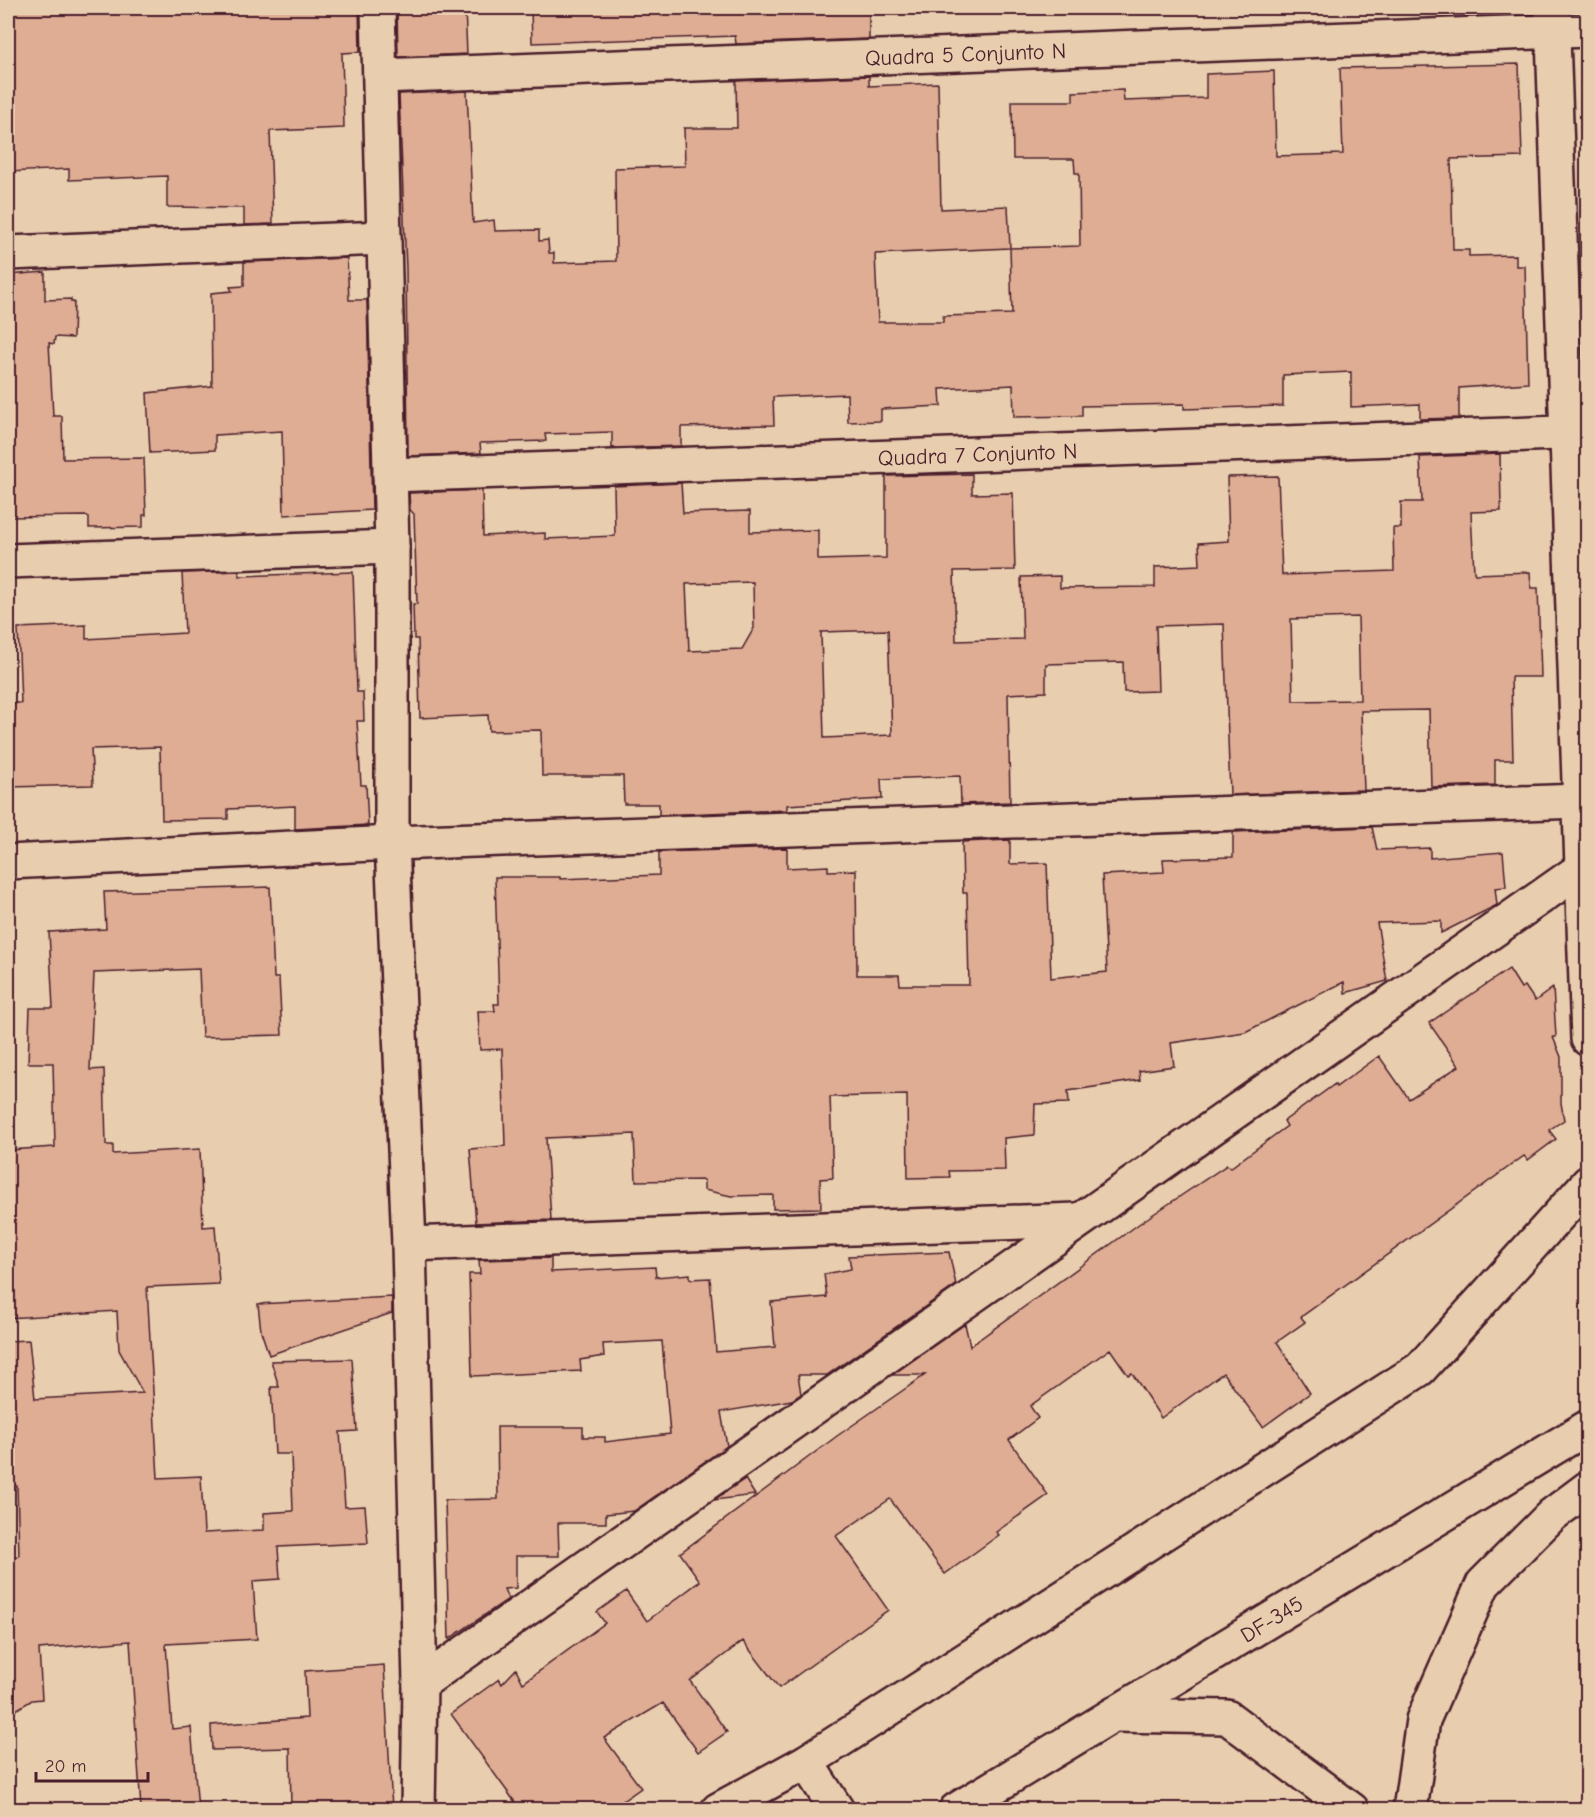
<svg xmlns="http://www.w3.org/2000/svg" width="1595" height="1817" font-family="'Comic Neue',sans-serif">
  <rect width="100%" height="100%" fill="#e8ceaf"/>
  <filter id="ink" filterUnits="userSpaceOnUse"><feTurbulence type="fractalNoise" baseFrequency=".0167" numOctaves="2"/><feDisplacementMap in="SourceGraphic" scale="12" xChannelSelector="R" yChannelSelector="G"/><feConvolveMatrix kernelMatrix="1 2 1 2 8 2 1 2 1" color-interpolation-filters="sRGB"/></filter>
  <g filter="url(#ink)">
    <path fill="#dfad94" stroke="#4a1f2b" stroke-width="1.5" fill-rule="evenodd" d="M 8,8 L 133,8 L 134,12 L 208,12 L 208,8 L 359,8 L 360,52 L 342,53 L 344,128 L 270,131 L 273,224 L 244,225 L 244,208 L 167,207 L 167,176 L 69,180 L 69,169 L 8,172 L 8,95 L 12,95 L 12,37 L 8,37 Z
      M 397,8 L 465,8 L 467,54 L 398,57 Z
      M 531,8 L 869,8 L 869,39 L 736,44 L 735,36 L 532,43 Z
      M 1519,64 L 1522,157 L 1451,159 L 1453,250 L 1469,250 L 1469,256 L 1516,255 L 1516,266 L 1525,266 L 1528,383 L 1459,388 L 1459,418 L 1420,419 L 1420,404 L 1351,407 L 1351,372 L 1283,375 L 1283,406 L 1184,409 L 1184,404 L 1082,406 L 1082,416 L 1014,417 L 1013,385 L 940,389 L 941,406 L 881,409 L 881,421 L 848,422 L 847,394 L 773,397 L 774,425 L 681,427 L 681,446 L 612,448 L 612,432 L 545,434 L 546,441 L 480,443 L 481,453 L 408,456 L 406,269 L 399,94 L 467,91 L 473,223 L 494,220 L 495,231 L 539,230 L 539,241 L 548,240 L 549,253 L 554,253 L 554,263 L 616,261 L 615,168 L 685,166 L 684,128 L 737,128 L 736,81 L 869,76 L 869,86 L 938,83 L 941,209 L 1008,206 L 1010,248 L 875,254 L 878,322 L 943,322 L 943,316 L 1012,314 L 1010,248 L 1080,246 L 1079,173 L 1075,173 L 1074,159 L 1013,159 L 1012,101 L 1073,101 L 1073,92 L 1123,90 L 1124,101 L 1206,98 L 1206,74 L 1274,71 L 1276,156 L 1343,154 L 1340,68 Z
      M 347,258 L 349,300 L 367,300 L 372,510 L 284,515 L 282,431 L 215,435 L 215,450 L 150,453 L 147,393 L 212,386 L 211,293 L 232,291 L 230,287 L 244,286 L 244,262 Z
      M 45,272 L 45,300 L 71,299 L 71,302 L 74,302 L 73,338 L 55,337 L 54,344 L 49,343 L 53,416 L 62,416 L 63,459 L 144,458 L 146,515 L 143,515 L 143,527 L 89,528 L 89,518 L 86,516 L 8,517 L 8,489 L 14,489 L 10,390 L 8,390 L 8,275 Z
      M 1500,454 L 1501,511 L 1471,512 L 1474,572 L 1475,574 L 1530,572 L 1531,588 L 1538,588 L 1541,677 L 1511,677 L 1513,760 L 1495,760 L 1495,785 L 1431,787 L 1429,710 L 1361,711 L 1364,790 L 1230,795 L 1224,624 L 1156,626 L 1158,691 L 1124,692 L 1123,662 L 1046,664 L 1046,692 L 1008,694 L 1010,802 L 961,804 L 960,776 L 881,779 L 882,799 L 787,805 L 787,810 L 659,815 L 659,804 L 624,804 L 623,776 L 542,776 L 541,730 L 489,731 L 488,715 L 420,718 L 418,639 L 414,639 L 413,604 L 417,604 L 414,514 L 410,510 L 409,493 L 482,490 L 483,536 L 545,533 L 545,539 L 615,536 L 614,486 L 681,483 L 683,513 L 750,511 L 750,532 L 818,530 L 818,560 L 886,558 L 886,476 L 972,474 L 972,494 L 1013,493 L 1015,570 L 954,571 L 956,641 L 1023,639 L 1021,577 L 1060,576 L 1060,588 L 1155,587 L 1155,567 L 1200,565 L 1199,543 L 1229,541 L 1227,477 L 1278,476 L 1282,575 L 1394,571 L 1393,528 L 1401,528 L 1401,502 L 1422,502 L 1420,457 ZM 753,582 L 754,628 L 742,649 L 689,651 L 686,584 ZM 1358,617 L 1360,700 L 1293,701 L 1291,619 ZM 888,630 L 892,735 L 824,738 L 821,632 Z
      M 239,571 L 239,576 L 353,572 L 357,692 L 363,692 L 364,721 L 357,721 L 361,785 L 366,785 L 368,825 L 295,829 L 295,806 L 228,809 L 228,819 L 162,820 L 160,747 L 91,749 L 93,785 L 8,787 L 8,703 L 21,703 L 18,628 L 86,625 L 86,639 L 185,633 L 182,573 Z
      M 1372,827 L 1377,850 L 1430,848 L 1430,858 L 1503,852 L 1506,887 L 1495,888 L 1497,905 L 1441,933 L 1441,921 L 1377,923 L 1387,981 L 1345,993 L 1344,982 L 1245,1032 L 1171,1043 L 1174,1066 L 1139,1071 L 1140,1080 L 1068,1091 L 1069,1103 L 1035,1104 L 1034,1135 L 1004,1138 L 1005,1170 L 949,1171 L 950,1177 L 908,1178 L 907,1095 L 830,1097 L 833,1178 L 820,1179 L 821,1208 L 773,1209 L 773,1195 L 731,1196 L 704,1190 L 704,1180 L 636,1181 L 634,1134 L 546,1138 L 551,1220 L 476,1223 L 470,1149 L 505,1146 L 502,1049 L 480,1050 L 478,1011 L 495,1011 L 494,1004 L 499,1004 L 495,877 L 560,877 L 560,879 L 659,875 L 659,852 L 787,848 L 787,868 L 828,866 L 828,871 L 856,870 L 857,975 L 899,975 L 900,985 L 969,985 L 967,893 L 963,893 L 962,842 L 1010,840 L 1010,864 L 1047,863 L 1051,978 L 1107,972 L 1102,875 L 1164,872 L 1163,859 L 1233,857 L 1233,832 Z
      M 270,887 L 274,978 L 279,978 L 282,1035 L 202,1037 L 199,969 L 94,973 L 90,1070 L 104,1069 L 106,1145 L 113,1145 L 113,1154 L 200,1149 L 203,1227 L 215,1226 L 219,1284 L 147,1287 L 158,1478 L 201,1476 L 204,1533 L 264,1530 L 264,1513 L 293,1511 L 291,1454 L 275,1454 L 271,1387 L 279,1387 L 271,1361 L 352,1359 L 357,1431 L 340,1432 L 345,1507 L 365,1506 L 368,1543 L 278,1547 L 280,1579 L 253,1581 L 257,1639 L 166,1644 L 172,1729 L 191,1727 L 198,1809 L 141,1809 L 130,1641 L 39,1649 L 42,1699 L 32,1700 L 8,1715 L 8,1569 L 11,1569 L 10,1557 L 19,1556 L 17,1486 L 8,1486 L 8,1341 L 29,1340 L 35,1399 L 143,1393 L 119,1350 L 117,1311 L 8,1318 L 8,1150 L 55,1147 L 53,1063 L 28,1063 L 30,1008 L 53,1008 L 49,932 L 106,929 L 104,892 Z
      M 1509,969 L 1521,988 L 1525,986 L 1535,1001 L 1553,988 L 1556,1037 L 1553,1037 L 1561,1057 L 1561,1103 L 1564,1120 L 1549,1130 L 1556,1139 L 1528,1160 L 1524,1156 L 1301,1317 L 1305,1322 L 1277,1342 L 1310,1393 L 1263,1427 L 1223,1373 L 1161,1418 L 1132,1373 L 1128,1375 L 1110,1349 L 1030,1406 L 1038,1418 L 1009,1440 L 1048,1495 L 996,1532 L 999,1535 L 945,1574 L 890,1499 L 836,1536 L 888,1610 L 779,1688 L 743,1641 L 690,1681 L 727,1732 L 698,1752 L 663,1703 L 604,1738 L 641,1788 L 611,1809 L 520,1809 L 451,1714 L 499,1679 L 502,1684 L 516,1669 L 523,1683 L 605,1623 L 597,1612 L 626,1591 L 647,1621 L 700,1581 L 680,1553 L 837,1436 L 925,1375 L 892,1375 L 965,1324 L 970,1346 L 1143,1221 L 1227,1165 L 1230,1168 L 1287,1126 L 1284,1121 L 1335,1084 L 1336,1087 L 1379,1056 L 1409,1099 L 1459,1066 L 1429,1023 Z
      M 949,1252 L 956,1285 L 827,1375 L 798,1375 L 801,1394 L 792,1400 L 721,1412 L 727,1446 L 634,1511 L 606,1514 L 606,1523 L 558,1523 L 559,1556 L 516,1556 L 516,1588 L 504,1589 L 508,1599 L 449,1639 L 445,1500 L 498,1499 L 497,1427 L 583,1427 L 583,1437 L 605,1437 L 605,1442 L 670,1434 L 662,1341 L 603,1344 L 604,1356 L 580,1360 L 581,1371 L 472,1376 L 469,1274 L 480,1274 L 479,1260 L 551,1258 L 551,1272 L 655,1267 L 656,1277 L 690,1274 L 690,1279 L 710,1278 L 716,1352 L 775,1347 L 771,1302 L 827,1297 L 824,1274 L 851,1269 L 849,1256 Z
      M 392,1297 L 392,1313 L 269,1355 L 261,1331 L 258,1304 Z
      M 745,1479 L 755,1495 L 714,1500 Z
      M 384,1665 L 392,1809 L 291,1809 L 290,1748 L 212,1750 L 211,1725 L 307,1718 L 305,1671 Z"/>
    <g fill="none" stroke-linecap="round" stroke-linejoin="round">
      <defs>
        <g id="minor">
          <path d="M 378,8 L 392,547 L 392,843 L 409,1244 L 420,1684 L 418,1810"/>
          <path d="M 1552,8 L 1588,1039"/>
          <path id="s1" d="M 380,76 L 1588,30"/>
          <path d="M 8,253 L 384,238"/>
          <path id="s2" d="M 390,475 L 1588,432"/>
          <path d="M 8,561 L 392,547"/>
          <path d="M 8,862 L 392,843 L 1579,801"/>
          <path d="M 409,1244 L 1077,1220"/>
          <path d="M 420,1684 L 1588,864"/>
          <path d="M 806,1762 L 837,1810"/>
          <path d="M 718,1810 L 806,1762 L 1420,1369 L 1588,1183"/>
        </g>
        <g id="major">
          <path d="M 1113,1715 L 1227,1717 L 1352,1810"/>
          <path id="s3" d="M 956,1810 L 1588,1427"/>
          <path d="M 1410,1810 L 1423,1720 L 1483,1584 L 1552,1515 L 1588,1488"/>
        </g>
      </defs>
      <use href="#minor" stroke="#4a1f2b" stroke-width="38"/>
      <use href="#major" stroke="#4a1f2b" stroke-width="38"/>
      <use href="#minor" stroke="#e8ceaf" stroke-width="33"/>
      <use href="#major" stroke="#e8ceaf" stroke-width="33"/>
    </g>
  </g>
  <g text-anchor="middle" stroke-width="4.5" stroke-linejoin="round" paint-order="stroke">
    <g font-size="22" fill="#4a1f2b" stroke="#e8ceaf">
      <text dy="8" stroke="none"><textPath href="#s1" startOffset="586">Quadra 5 Conjunto N</textPath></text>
      <text dy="8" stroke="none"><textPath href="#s2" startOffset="588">Quadra 7 Conjunto N</textPath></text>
      <text dy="8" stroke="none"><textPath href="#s3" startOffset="369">DF-345</textPath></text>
    </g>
  </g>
  <rect width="1595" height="1817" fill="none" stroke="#e8ceaf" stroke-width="30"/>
  <rect x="15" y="15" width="1565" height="1787" fill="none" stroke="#4a1f2b" stroke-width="2" filter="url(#ink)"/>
  <path d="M36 1772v9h112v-9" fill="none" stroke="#4a1f2b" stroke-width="3"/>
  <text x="45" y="1772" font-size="18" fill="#4a1f2b" stroke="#e8ceaf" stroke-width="4.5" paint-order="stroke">20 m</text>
</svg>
